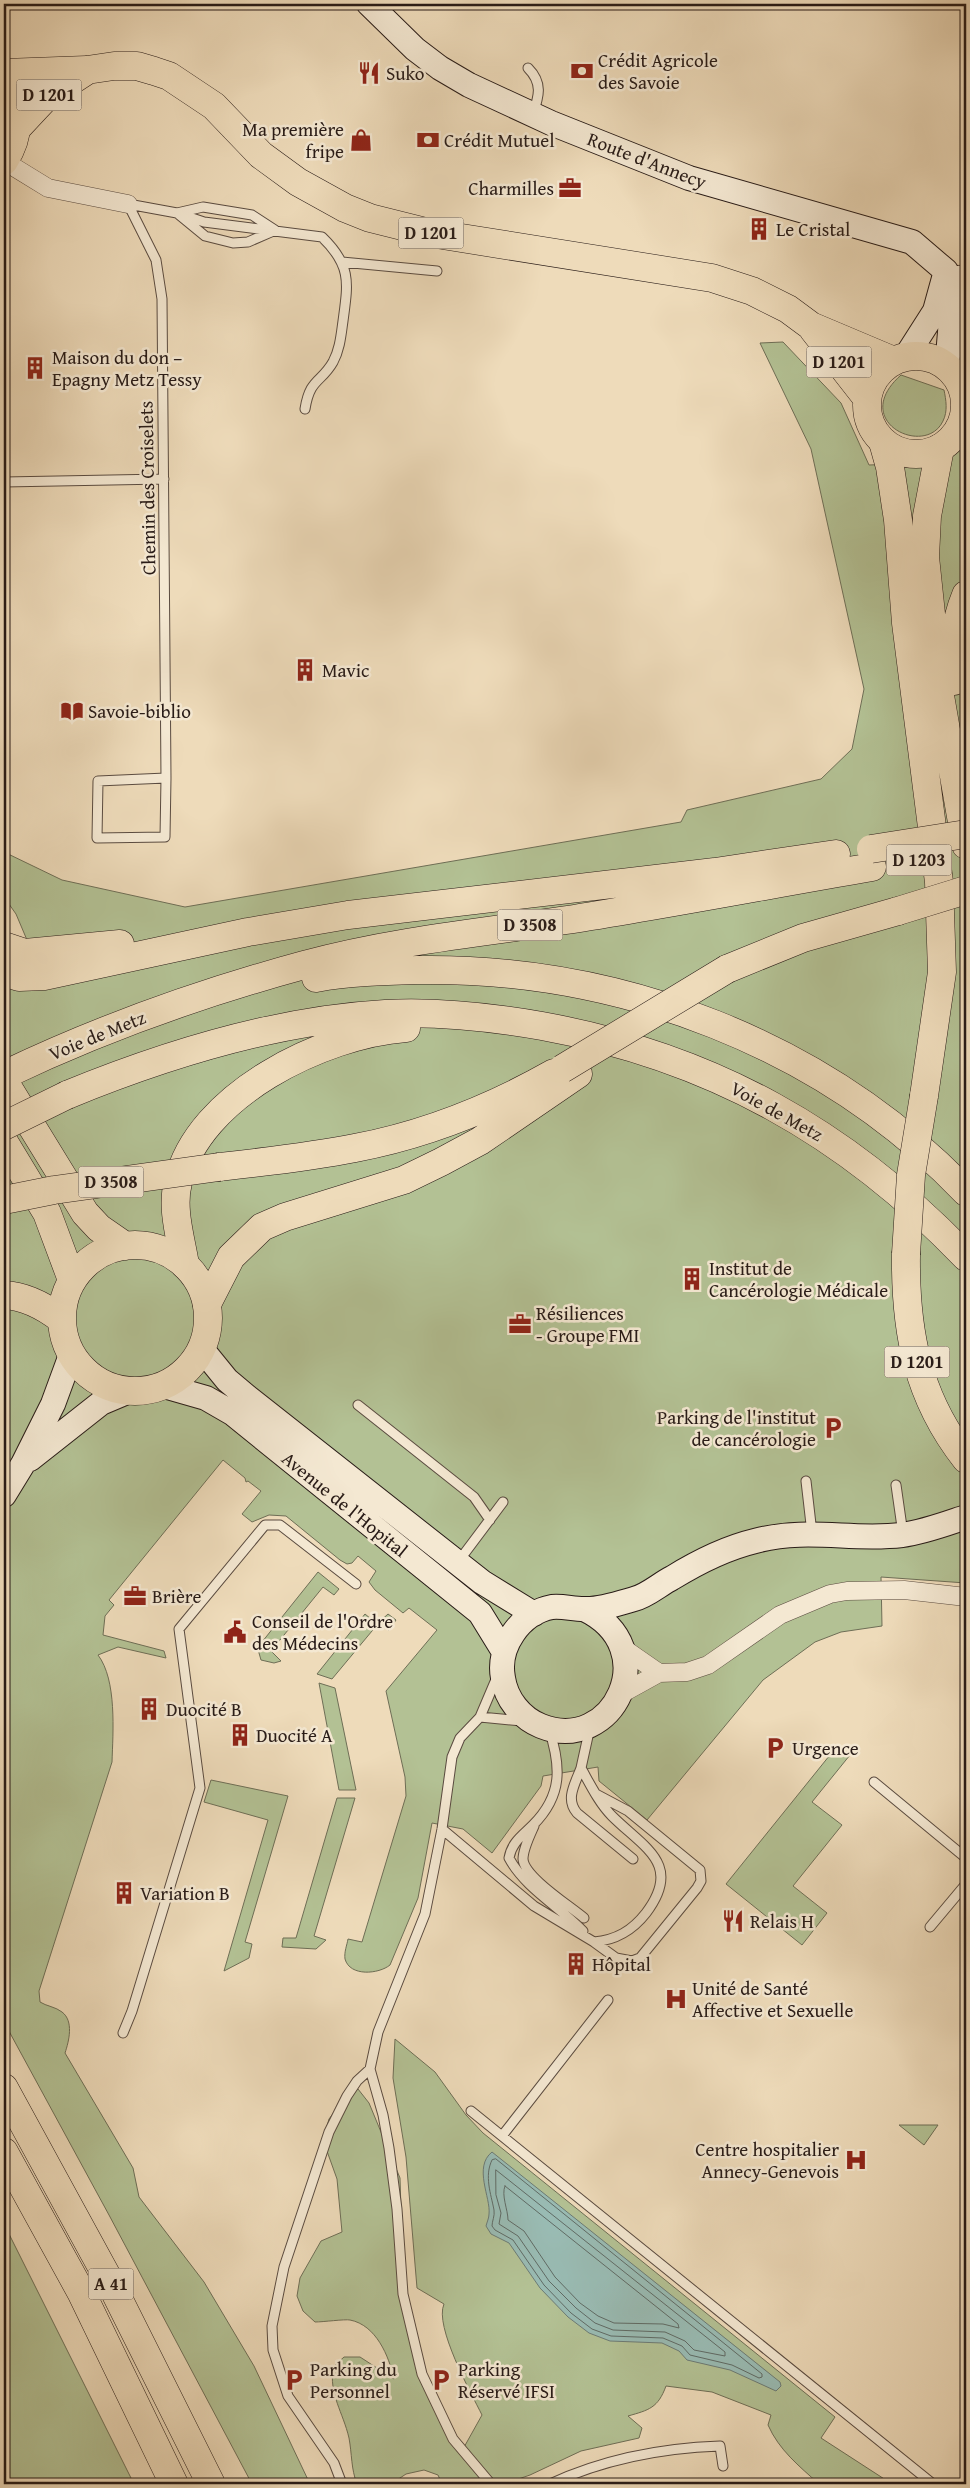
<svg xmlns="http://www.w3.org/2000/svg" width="970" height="2488" font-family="'Gentium Book Plus',serif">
  <rect width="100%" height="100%" fill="#eedbba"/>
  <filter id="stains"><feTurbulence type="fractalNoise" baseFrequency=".004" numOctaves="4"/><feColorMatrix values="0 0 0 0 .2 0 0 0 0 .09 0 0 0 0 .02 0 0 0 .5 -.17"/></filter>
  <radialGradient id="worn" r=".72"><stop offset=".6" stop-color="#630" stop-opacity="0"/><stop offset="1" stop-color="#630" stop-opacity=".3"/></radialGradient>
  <path fill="#b3c194" stroke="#6e6e56" d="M 783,342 L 841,403 L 869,465 L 947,462 L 966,443 L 966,1583 L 881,1577 L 882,1626 L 841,1632 L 815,1642 L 763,1680 L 647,1820 L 599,1781 L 598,1767 L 543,1776 L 541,1786 L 492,1853 L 463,1829 L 432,1823 L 418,1898 L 390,1965 C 379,1974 350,1977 345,1959 C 344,1952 347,1945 348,1939 L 362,1942 L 406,1796 L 405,1777 L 386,1691 L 437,1630 L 409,1608 L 403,1613 L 375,1590 L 369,1582 L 376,1571 L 358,1556 L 352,1563 L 347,1564 L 340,1560 L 286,1516 L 269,1515 L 252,1522 L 242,1514 L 261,1491 L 248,1481 L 246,1482 L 245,1478 L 223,1460 L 109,1600 L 114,1605 L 105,1616 L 103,1635 L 164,1651 L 166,1658 L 118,1647 L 98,1655 C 117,1680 113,1732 112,1762 L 39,1991 L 40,2002 C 46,2006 56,2007 62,2012 C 74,2021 69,2041 65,2053 L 133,2168 L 139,2197 L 204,2282 L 254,2366 L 310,2484 L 252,2484 L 109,2215 L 4,2022 L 4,985 L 38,966 L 16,914 L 4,897 L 4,852 L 62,880 L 185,907 L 681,822 L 687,810 L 821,779 L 852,749 L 864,689 L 811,449 L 760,343 Z
    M 901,375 L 944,390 C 946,400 948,411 943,421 C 926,458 848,422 901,375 Z
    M 318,1572 L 339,1589 L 334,1595 L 323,1587 L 271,1651 L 281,1661 L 274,1663 L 261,1660 L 259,1653 L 262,1642 Z
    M 365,1614 L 377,1624 L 388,1614 L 396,1620 L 389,1630 L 377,1625 L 332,1679 L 317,1674 Z
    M 319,1683 L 335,1688 L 356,1790 L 339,1790 Z
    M 838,1745 L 850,1755 L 812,1802 L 842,1825 L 793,1886 L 827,1913 L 802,1945 L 726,1884 Z
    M 211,1780 L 288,1796 L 245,1942 L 252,1944 L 249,1958 L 224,1971 L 268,1820 L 204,1802 Z
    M 337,1798 L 355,1798 L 314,1936 L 326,1940 L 316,1949 L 282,1947 L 283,1938 L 296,1938 Z
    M 395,2039 L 435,2072 L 466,2115 L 483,2133 L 835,2417 L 821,2438 L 892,2484 L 819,2484 C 799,2466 779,2450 768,2425 L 771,2415 L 712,2392 L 666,2386 C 658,2408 649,2410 628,2416 L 642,2428 L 639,2438 L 581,2451 L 530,2475 L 504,2484 L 442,2484 L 438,2475 L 424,2470 L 406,2474 L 391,2484 L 357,2484 C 351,2469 352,2454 349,2438 C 343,2412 329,2395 333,2367 L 344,2357 L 360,2357 L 394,2379 C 389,2356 376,2325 350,2320 C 345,2319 323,2322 315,2322 L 303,2311 L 297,2296 L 300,2278 L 321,2241 L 342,2232 L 337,2179 L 323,2140 L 329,2119 L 348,2094 L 358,2089 L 369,2103 L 400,2178 L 404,2307 L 424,2388 L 463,2449 L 482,2415 C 471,2393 434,2326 444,2304 L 417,2288 L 406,2157 L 393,2078 Z
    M 899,2125 L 938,2125 L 924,2145 Z
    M 4,2224 L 134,2484 L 4,2484 Z"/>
  <path fill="#99bbb3" stroke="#6c7b75" d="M 492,2152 L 780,2382 L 781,2386 L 776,2391 L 730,2370 L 687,2360 L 679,2351 L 662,2343 L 610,2341 L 589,2333 L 568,2317 L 540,2288 L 509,2243 L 491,2234 L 486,2226 C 487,2222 489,2218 489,2214 C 491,2198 473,2167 492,2152 Z"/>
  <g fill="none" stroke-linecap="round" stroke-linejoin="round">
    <path stroke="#606b65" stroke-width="1" d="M 496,2159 L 762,2374 L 762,2377 L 759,2378 L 732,2365 L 690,2355 L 682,2346 L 663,2338 L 611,2336 L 592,2329 L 571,2313 L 544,2285 L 513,2240 L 495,2230 L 492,2226 C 492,2221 495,2216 494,2210 C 491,2194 484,2176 492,2160 Z
      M 496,2170 L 725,2352 L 725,2356 L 694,2350 L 685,2341 L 665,2332 L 613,2330 L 595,2323 L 576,2308 L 549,2281 L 518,2236 L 499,2224 L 501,2213 L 496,2195 Z
      M 505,2186 L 678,2324 L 679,2328 L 663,2324 L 614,2323 L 598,2316 L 580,2303 L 555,2277 L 524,2231 L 508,2220 C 508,2210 501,2195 505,2186 Z"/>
    <defs>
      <path id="lane" d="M 528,68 C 543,83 539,96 533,114
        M 128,204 L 156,260 L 162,299 L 166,778 L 165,837 L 97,838 L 98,781 L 166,778
        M 128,204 L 177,213 L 205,236 L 233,243 L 248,242 L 271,232
        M 275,230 L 252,215 L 203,207 L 177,213 L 204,222 L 322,237 C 352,266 348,283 343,321 C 341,335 340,349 333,362 C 321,383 310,378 305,409
        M 342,262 L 437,271
        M 949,271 L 966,270
        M 4,482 L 164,479
        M 358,1405 L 474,1497 L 490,1520
        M 806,1481 L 812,1533
        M 896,1485 L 903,1534
        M 458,1562 L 503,1502
        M 480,1717 L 522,1721
        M 590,1727 L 581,1768 C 590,1784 599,1803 612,1816 C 644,1848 683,1864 646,1913 C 632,1931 616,1940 594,1942
        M 549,1729 C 561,1766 563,1795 533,1825 C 522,1836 512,1842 509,1858 C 525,1888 560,1907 583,1931
        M 581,1768 C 575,1784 565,1799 577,1813 L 633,1859
        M 874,1782 L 966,1858
        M 534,1826 C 530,1835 523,1849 523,1859 C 524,1877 570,1906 584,1918
        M 442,1829 L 534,1906 L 594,1942 L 616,1958 L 632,1961 L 640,1958 L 697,1888 L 701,1881 L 700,1870 L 628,1811 L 596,1794
        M 930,1927 L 966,1884
        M 123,2033 L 132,2011 L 200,1788 L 179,1629 L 265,1525 L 280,1525 L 356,1584
        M 471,2111 L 933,2484
        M 502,2136 L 608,2000
        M 342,2484 L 334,2463 L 288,2396 L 273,2350 L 272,2326 L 284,2267 L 329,2132 L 347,2096 L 357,2081 L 370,2069
        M 491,2484 L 453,2439 L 422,2374 L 403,2294 L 397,2209 L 389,2148 L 383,2115 L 370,2069 L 378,2032 L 425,1914 L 442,1829 L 452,1757 L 460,1738 L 480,1717 L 497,1677
        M 550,2484 C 604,2459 662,2448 720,2446 L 723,2466"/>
      <path id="street" d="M 4,161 L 48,188 L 128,204
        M 623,1648 L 659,1673
        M 621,1694 L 659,1673 L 687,1672 L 708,1665 L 780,1615 L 830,1594 L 847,1591 L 904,1590 L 966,1597"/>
      <path id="secondary" d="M 369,4 L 415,49 L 440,68 L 469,85 L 551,123 L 689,178 L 912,242 L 946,271 L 958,295 L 951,320 L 947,368
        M 905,358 L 935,311 L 946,271
        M 953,374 L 966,380
        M 959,429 L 966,425
        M 201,1348 L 227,1380 L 246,1396 L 482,1582 L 534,1614
        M 164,1386 L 206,1398 L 232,1413 L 480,1613 L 504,1652
        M 30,1459 L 101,1403 L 127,1392
        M 4,1495 L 23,1464 L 53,1404 L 71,1355
        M 584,1609 C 666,1648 613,1755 541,1726 C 521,1718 506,1699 503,1678 C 497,1647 520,1613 552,1607 C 564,1606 572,1609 584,1609 C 599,1610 620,1603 634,1599 C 647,1596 660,1584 672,1578 C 698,1562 726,1548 755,1541 C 808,1527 851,1541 902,1535 C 924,1532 945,1524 966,1517"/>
      <path id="primary" d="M 4,73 L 87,70 L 114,66 L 137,66 L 154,71 L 169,76 L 214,106 L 261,155 L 298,182 L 345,208 L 370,218 L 430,233 L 712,278 L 752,291 L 788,309 L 811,326 L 894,361
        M 4,82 C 22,107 20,136 4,161
        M 17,128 L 46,97 L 86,71
        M 813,329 L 867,398
        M867 405a49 49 0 1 1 98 0a49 49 0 1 1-98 0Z
        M 4,1081 L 85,1213 L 99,1228 L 125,1246
        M 4,1142 L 47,1213 L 72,1280
        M62 1318a73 73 0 1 1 146 0a73 73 0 1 1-146 0Z"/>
      <path id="highway" d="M 883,442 L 890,467 L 898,520 L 906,623 L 939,882 L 942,972 L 924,1096
        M 940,448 L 927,516 L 925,557 L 939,690 L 966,845
        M 954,681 C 953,650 954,624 966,595
        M 4,946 L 25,953 L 120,944
        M 727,969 L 803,938 L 898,911
        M 4,972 L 19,977 L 44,976 L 248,932 L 348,915 L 715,872 L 836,854
        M 316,978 C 349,972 384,971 418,970 C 621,967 824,1044 966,1192
        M 4,1075 C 100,1029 201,993 304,965 C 392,941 485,932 574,919 C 674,903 773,884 872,867
        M 67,1095 C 167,1054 276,1020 385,1014 C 438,1011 490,1017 542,1026 C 712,1057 847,1133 966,1257
        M 219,1167 C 264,1162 310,1157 355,1148 C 424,1135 492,1108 554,1073
        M 906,1254 C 905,1331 917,1397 966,1459
        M 185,1265 C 181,1239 171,1209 178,1182 C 198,1095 323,1034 406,1028
        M 4,1295 C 26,1296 44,1306 61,1319
        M 207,1304 L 231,1257 L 262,1227 L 285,1217 L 404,1180 L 441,1162 L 480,1141 L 578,1074
        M 4,2088 L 110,2282 L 211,2484
        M 4,2152 L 81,2292 L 174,2484"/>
    </defs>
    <use href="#lane" stroke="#5a4b40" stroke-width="11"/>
    <use href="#street" stroke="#5a4b40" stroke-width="19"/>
    <use href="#secondary" stroke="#281b17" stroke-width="26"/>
    <use href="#primary" stroke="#281b17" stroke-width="29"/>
    <use href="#highway" stroke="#281b17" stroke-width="29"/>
    <use href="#lane" stroke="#f4e8d2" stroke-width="9"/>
    <use href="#street" stroke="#f4e8d2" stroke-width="18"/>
    <use href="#secondary" stroke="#f4e8d2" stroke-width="24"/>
    <use href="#primary" stroke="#eedbba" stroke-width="28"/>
    <use href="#highway" stroke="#eedbba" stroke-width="28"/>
    <defs>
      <path id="highway-bridge" d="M 871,849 L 966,834
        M 898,911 L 966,890
        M 562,1069 L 727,969
        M 4,1126 L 67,1095
        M 4,1200 L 54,1190 L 219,1167
        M 906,1254 L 911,1175 L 924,1096"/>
    </defs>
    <use href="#highway-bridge" stroke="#281b17" stroke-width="29" stroke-linecap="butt"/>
    <use href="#highway-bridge" stroke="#eedbba" stroke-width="28"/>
  </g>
  <defs>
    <symbol id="bank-bare" viewBox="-9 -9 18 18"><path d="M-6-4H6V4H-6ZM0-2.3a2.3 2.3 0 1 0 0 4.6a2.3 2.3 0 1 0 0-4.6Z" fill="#8f2418" stroke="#f4e8d2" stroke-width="2.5" paint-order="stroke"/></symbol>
    <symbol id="restaurant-bare" viewBox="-9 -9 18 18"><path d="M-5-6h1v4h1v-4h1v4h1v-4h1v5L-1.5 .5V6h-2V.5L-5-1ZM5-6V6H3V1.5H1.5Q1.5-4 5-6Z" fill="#8f2418" stroke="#f4e8d2" stroke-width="2.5" paint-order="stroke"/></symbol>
    <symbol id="shop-bare" viewBox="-9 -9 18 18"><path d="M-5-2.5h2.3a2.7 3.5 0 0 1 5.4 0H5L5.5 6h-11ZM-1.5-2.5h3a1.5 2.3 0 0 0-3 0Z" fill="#8f2418" stroke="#f4e8d2" stroke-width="2.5" paint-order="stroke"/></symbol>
    <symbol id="office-bare" viewBox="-9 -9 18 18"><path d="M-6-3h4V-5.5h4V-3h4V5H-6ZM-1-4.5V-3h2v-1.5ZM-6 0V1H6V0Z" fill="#8f2418" stroke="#f4e8d2" stroke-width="2.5" paint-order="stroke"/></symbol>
    <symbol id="building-bare" viewBox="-9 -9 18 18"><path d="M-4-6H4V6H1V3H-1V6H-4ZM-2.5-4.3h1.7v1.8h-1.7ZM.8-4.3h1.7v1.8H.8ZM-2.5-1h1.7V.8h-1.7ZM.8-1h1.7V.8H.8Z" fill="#8f2418" stroke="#f4e8d2" stroke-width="2.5" paint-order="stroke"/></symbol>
    <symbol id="library-bare" viewBox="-9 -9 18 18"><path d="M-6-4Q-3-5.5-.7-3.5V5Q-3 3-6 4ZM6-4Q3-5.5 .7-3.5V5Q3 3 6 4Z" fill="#8f2418" stroke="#f4e8d2" stroke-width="2.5" paint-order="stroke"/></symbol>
    <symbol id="parking-bare" viewBox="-9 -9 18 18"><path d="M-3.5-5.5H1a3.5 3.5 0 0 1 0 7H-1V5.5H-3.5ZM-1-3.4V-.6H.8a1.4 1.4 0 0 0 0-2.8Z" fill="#8f2418" stroke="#f4e8d2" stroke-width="2.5" paint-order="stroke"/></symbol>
    <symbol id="civic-bare" viewBox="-9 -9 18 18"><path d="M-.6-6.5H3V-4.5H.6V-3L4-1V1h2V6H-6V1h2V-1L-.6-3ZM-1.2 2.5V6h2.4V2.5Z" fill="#8f2418" stroke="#f4e8d2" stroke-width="2.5" paint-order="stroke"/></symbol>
    <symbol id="hospital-bare" viewBox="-9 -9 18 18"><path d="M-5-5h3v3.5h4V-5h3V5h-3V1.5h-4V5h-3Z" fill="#8f2418" stroke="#f4e8d2" stroke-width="2.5" paint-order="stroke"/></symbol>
  </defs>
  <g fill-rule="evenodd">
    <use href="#bank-bare" x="566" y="55" width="32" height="32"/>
    <use href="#restaurant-bare" x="353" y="57" width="32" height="32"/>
    <use href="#shop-bare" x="345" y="124" width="32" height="32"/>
    <use href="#bank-bare" x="412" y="124" width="32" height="32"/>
    <use href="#office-bare" x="554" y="172" width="32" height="32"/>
    <use href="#building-bare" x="743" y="213" width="32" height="32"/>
    <use href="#building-bare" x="19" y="352" width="32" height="32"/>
    <use href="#building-bare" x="289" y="654" width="32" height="32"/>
    <use href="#library-bare" x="56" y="695" width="32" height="32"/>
    <use href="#building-bare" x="676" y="1263" width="32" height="32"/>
    <use href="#office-bare" x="504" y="1308" width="32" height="32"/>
    <use href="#parking-bare" x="817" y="1412" width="32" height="32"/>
    <use href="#office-bare" x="119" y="1580" width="32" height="32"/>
    <use href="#civic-bare" x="219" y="1616" width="32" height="32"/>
    <use href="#building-bare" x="133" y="1693" width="32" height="32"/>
    <use href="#building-bare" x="224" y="1719" width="32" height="32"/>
    <use href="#parking-bare" x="759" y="1732" width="32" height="32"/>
    <use href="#building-bare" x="108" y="1877" width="32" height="32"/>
    <use href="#restaurant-bare" x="717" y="1905" width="32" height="32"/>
    <use href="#building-bare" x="560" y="1948" width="32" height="32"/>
    <use href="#hospital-bare" x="660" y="1983" width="32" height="32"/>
    <use href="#hospital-bare" x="840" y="2144" width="32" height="32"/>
    <use href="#parking-bare" x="278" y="2364" width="32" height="32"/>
    <use href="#parking-bare" x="425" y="2364" width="32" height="32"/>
  </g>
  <g text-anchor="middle" stroke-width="5" stroke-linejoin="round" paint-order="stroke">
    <g fill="#f4e8d2" stroke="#65584f" stroke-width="1">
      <rect x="16.5" y="79.5" width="65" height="31" rx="4"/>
      <rect x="398.5" y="217.5" width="65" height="31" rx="4"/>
      <rect x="806.5" y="346.5" width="65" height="31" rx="4"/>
      <rect x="886.5" y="844.5" width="65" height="31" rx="4"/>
      <rect x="497.5" y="909.5" width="65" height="31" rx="4"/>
      <rect x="78.5" y="1166.5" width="65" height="31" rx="4"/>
      <rect x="884.5" y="1346.5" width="65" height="31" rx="4"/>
      <rect x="88.5" y="2268.5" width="45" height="31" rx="4"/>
    </g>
    <g font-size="18" font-weight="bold" fill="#281b17">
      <text x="49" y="101">D 1201</text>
      <text x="431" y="239">D 1201</text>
      <text x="839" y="368">D 1201</text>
      <text x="919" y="866">D 1203</text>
      <text x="530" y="931">D 3508</text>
      <text x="111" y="1188">D 3508</text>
      <text x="917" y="1368">D 1201</text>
      <text x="111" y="2290">A 41</text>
    </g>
    <g font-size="19" fill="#281b17" stroke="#f4e8d2" text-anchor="start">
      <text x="598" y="67">Crédit Agricole<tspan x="598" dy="22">des Savoie</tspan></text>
      <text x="386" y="80">Suko</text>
      <text x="344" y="136" text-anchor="end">Ma première<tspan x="344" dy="22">fripe</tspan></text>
      <text x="444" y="147">Crédit Mutuel</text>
      <text x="554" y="195" text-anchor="end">Charmilles</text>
      <text x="776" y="236">Le Cristal</text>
      <text x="52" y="364">Maison du don –<tspan x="52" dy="22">Epagny Metz Tessy</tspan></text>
      <text x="322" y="677">Mavic</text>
      <text x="88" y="718">Savoie-biblio</text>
      <text x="709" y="1275">Institut de<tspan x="709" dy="22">Cancérologie Médicale</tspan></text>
      <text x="536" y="1320">Résiliences<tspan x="536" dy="22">- Groupe FMI</tspan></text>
      <text x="816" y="1424" text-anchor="end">Parking de l'institut<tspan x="816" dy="22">de cancérologie</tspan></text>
      <text x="152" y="1603">Brière</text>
      <text x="252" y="1628">Conseil de l'Ordre<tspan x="252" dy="22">des Médecins</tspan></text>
      <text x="166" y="1716">Duocité B</text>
      <text x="256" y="1742">Duocité A</text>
      <text x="792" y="1755">Urgence</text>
      <text x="140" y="1900">Variation B</text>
      <text x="750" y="1928">Relais H</text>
      <text x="592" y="1971">Hôpital</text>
      <text x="692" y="1995">Unité de Santé<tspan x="692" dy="22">Affective et Sexuelle</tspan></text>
      <text x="839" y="2156" text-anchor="end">Centre hospitalier<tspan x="839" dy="22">Annecy-Genevois</tspan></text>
      <text x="310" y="2376">Parking du<tspan x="310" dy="22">Personnel</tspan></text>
      <text x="458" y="2376">Parking<tspan x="458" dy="22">Réservé IFSI</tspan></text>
    </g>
    <g font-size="19" fill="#281b17" stroke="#f4e8d2">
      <text transform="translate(647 160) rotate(21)" y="7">Route d'Annecy</text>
      <text transform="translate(147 488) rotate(-91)" y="7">Chemin des Croiselets</text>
      <text transform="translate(97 1035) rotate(-22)" y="7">Voie de Metz</text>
      <text transform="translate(777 1111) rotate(29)" y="7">Voie de Metz</text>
      <text transform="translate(345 1504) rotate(39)" y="7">Avenue de l'Hopital</text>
    </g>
  </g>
  <rect width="970" height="2488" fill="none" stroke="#eedbba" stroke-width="20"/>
  <rect x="5" y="5" width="960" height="2478" fill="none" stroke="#281b17" stroke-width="2.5"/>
  <rect x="10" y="10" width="950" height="2468" fill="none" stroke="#281b17"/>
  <rect width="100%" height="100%" filter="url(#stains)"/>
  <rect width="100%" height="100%" fill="url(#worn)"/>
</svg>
